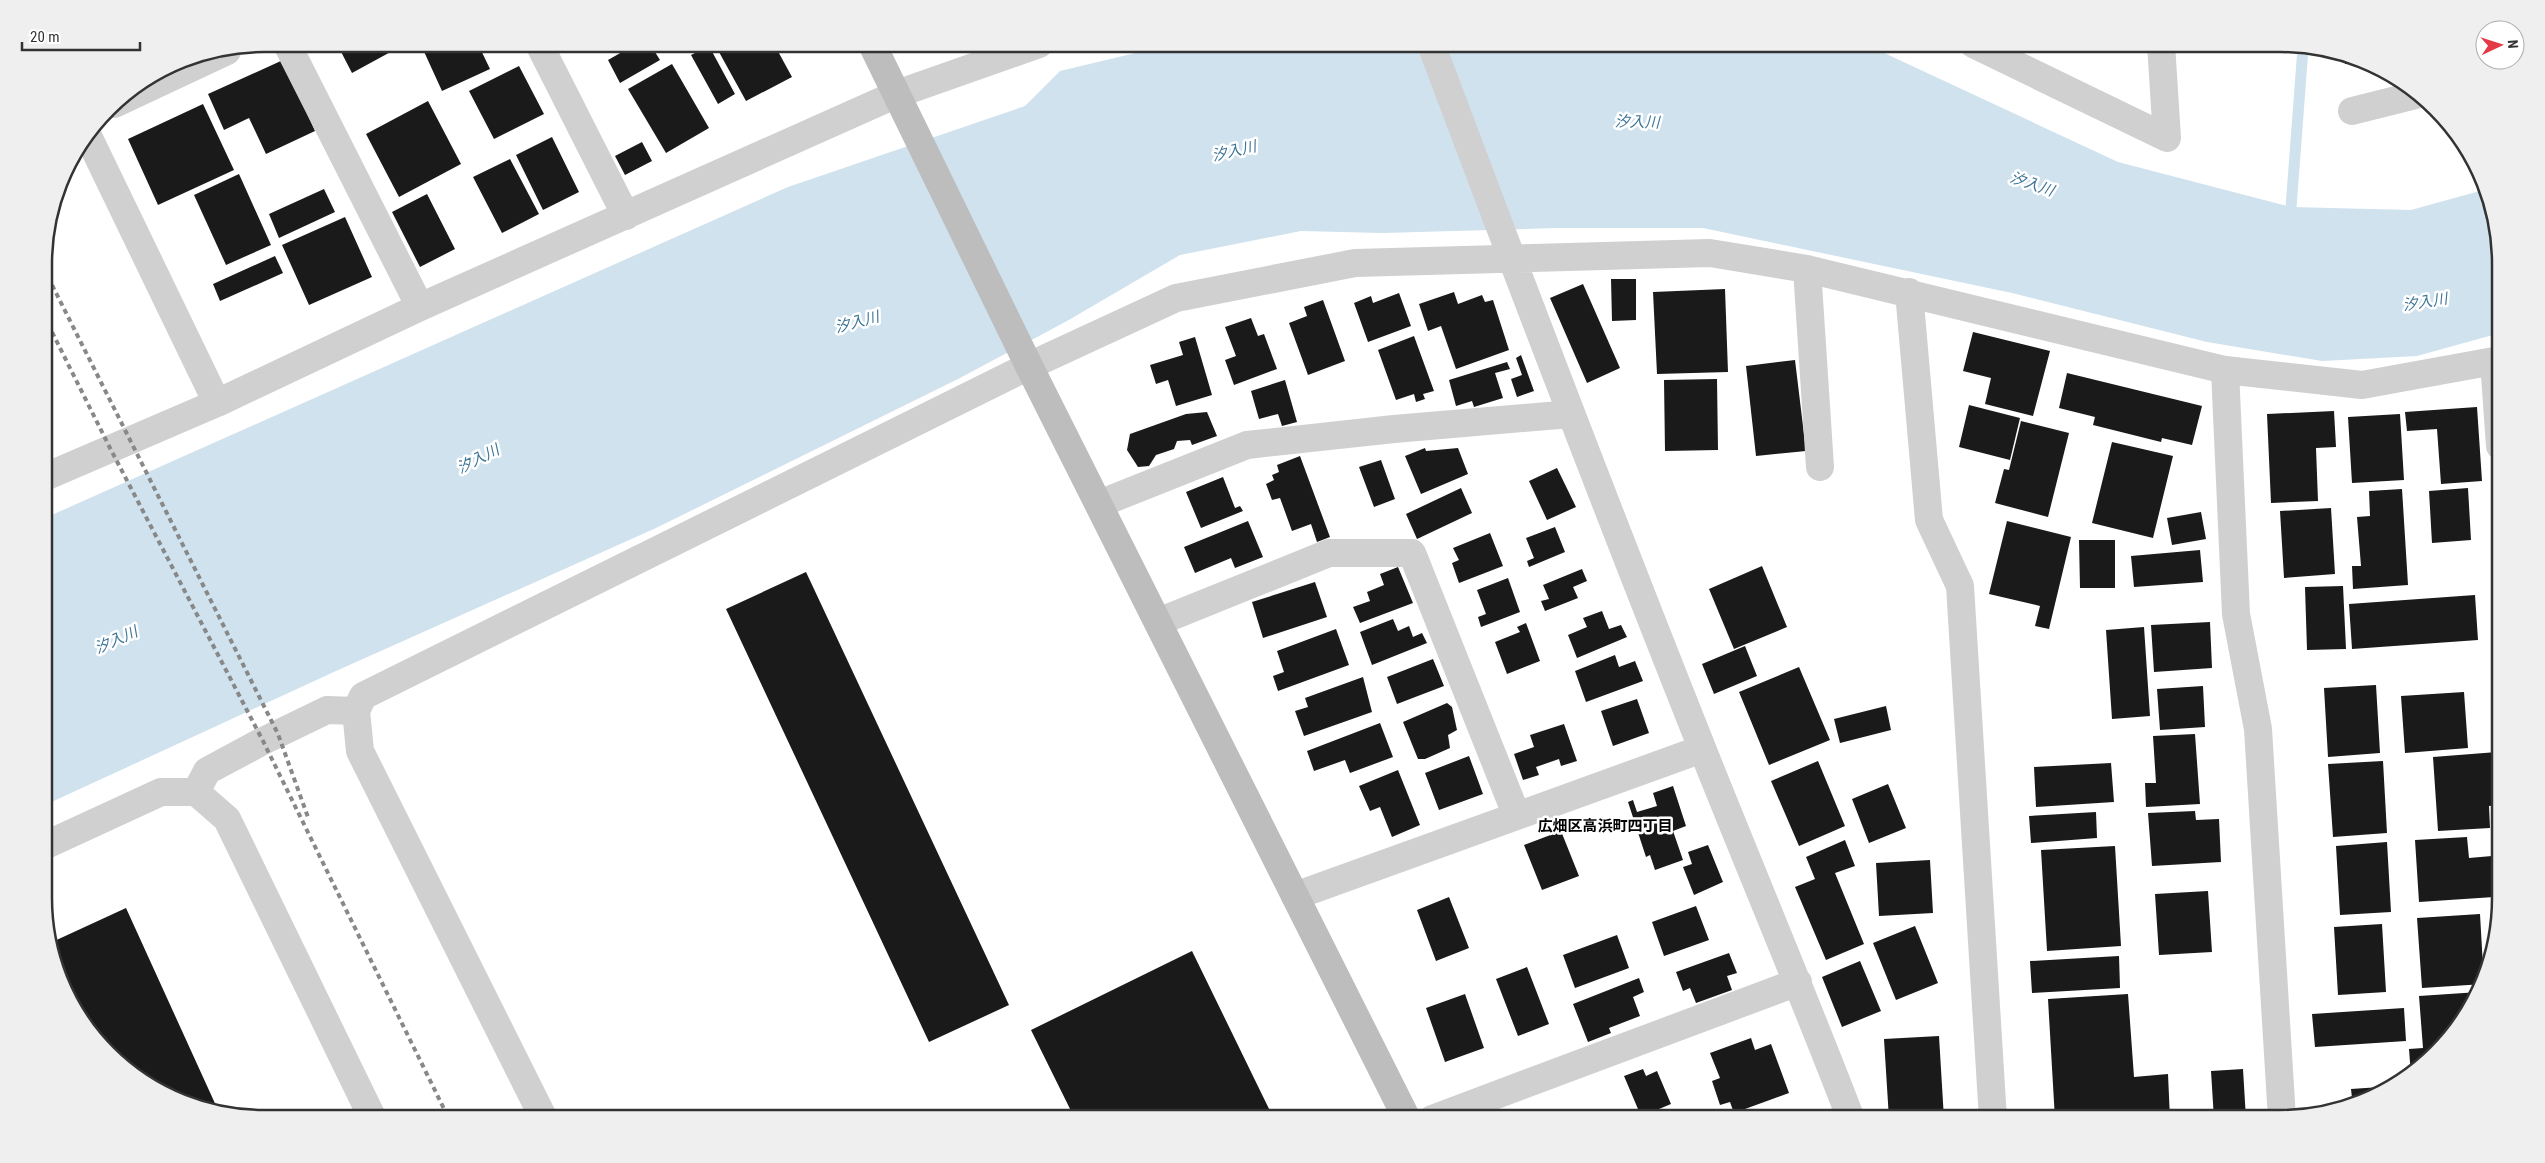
<svg xmlns="http://www.w3.org/2000/svg" width="2545" height="1163" font-family="'Roboto Condensed','Noto Sans JP',sans-serif">
  <rect width="100%" height="100%" fill="#fff"/>
  <path fill="#cfe2ee" d="M 1173,44 L 1865,44 L 2118,162 L 2291,207 L 2411,210 L 2487,189 L 2499,236 L 2500,333 L 2417,356 L 2322,361 L 2207,342 L 2012,293 L 1703,228 L 1558,228 L 1382,233 L 1301,231 L 1180,255 L 1067,321 L 958,379 L 656,528 L 336,671 L 45,805 L 45,518 L 788,187 L 1025,106 L 1060,71 Z"/>
  <g fill="none" stroke-linecap="round" stroke-linejoin="round">
    <path stroke="#cfe2ee" stroke-width="11" d="M 2290,221 L 2303,48"/>
  </g>
  <path fill="#1a1a1a" d="M 337,44 L 393,44 L 396,49 L 352,73 Z
    M 423,44 L 478,44 L 490,69 L 442,91 L 421,45 Z
    M 636,44 L 650,44 L 660,60 L 620,83 L 608,60 Z
    M 735,44 L 774,44 L 792,77 L 746,101 L 719,52 Z
    M 709,46 L 735,94 L 718,104 L 691,55 Z
    M 2345,56 L 2365,61 L 2371,64 L 2345,64 Z
    M 283,60 L 315,131 L 266,154 L 249,118 L 224,130 L 208,94 Z
    M 672,64 L 709,128 L 666,153 L 628,89 Z
    M 519,66 L 544,114 L 494,139 L 469,91 Z
    M 428,101 L 461,164 L 399,197 L 366,134 Z
    M 203,104 L 234,170 L 158,205 L 128,139 Z
    M 552,137 L 579,192 L 543,210 L 516,155 Z
    M 642,142 L 652,161 L 625,175 L 615,156 Z
    M 510,159 L 539,214 L 502,233 L 473,177 Z
    M 239,174 L 271,245 L 226,265 L 194,195 Z
    M 324,189 L 335,212 L 279,238 L 269,214 Z
    M 427,194 L 455,249 L 420,267 L 392,212 Z
    M 345,217 L 372,277 L 309,305 L 282,245 Z
    M 275,256 L 283,273 L 220,301 L 213,284 Z
    M 1611,279 L 1636,279 L 1636,320 L 1612,321 Z
    M 1583,284 L 1620,368 L 1587,383 L 1550,298 Z
    M 1725,289 L 1728,372 L 1657,374 L 1653,292 Z
    M 1454,292 L 1458,304 L 1482,295 L 1485,302 L 1493,300 L 1509,350 L 1456,369 L 1441,326 L 1428,331 L 1419,304 Z
    M 1399,293 L 1411,326 L 1368,342 L 1354,303 L 1371,296 L 1373,303 Z
    M 1323,300 L 1345,361 L 1308,375 L 1289,323 L 1307,316 L 1304,307 Z
    M 1251,318 L 1258,336 L 1264,334 L 1277,369 L 1234,385 L 1225,360 L 1236,356 L 1225,327 Z
    M 1973,332 L 2050,351 L 2033,416 L 1985,404 L 1991,378 L 1963,371 Z
    M 1414,336 L 1434,391 L 1423,394 L 1425,399 L 1416,402 L 1414,394 L 1396,400 L 1378,350 Z
    M 1195,337 L 1212,395 L 1176,406 L 1168,380 L 1156,384 L 1150,365 L 1183,355 L 1179,342 Z
    M 1521,355 L 1534,391 L 1517,397 L 1511,379 L 1522,375 L 1516,358 Z
    M 1795,360 L 1806,451 L 1756,456 L 1746,366 Z
    M 1507,362 L 1510,369 L 1495,373 L 1503,398 L 1474,407 L 1472,401 L 1456,406 L 1449,380 Z
    M 2067,373 L 2202,406 L 2192,445 L 2162,438 L 2161,442 L 2093,425 L 2095,417 L 2059,408 Z
    M 1717,379 L 1718,450 L 1665,451 L 1664,380 Z
    M 1285,380 L 1297,422 L 1282,426 L 1278,414 L 1259,419 L 1251,391 Z
    M 1969,405 L 2020,418 L 2010,460 L 1959,447 Z
    M 2477,407 L 2482,481 L 2441,484 L 2437,429 L 2407,431 L 2405,412 Z
    M 2334,411 L 2336,447 L 2316,448 L 2318,501 L 2271,503 L 2267,414 Z
    M 1207,412 L 1217,436 L 1192,445 L 1190,440 L 1177,441 L 1174,449 L 1156,455 L 1149,466 L 1138,467 L 1127,450 L 1130,434 L 1186,414 Z
    M 2400,414 L 2404,480 L 2352,483 L 2348,417 Z
    M 2021,421 L 2069,433 L 2048,517 L 1995,503 L 2004,469 L 2009,470 Z
    M 2112,442 L 2173,456 L 2153,538 L 2092,523 Z
    M 1425,448 L 1426,451 L 1458,448 L 1468,474 L 1421,494 L 1405,456 Z
    M 1300,456 L 1330,537 L 1317,542 L 1311,524 L 1292,531 L 1280,498 L 1272,500 L 1266,484 L 1274,480 L 1272,475 L 1279,472 L 1277,465 Z
    M 1381,460 L 1395,499 L 1374,507 L 1359,467 Z
    M 1557,468 L 1576,507 L 1547,520 L 1529,481 Z
    M 1223,477 L 1235,508 L 1240,506 L 1243,511 L 1201,528 L 1186,492 Z
    M 1461,488 L 1472,513 L 1417,539 L 1406,514 Z
    M 2468,488 L 2471,540 L 2432,543 L 2429,491 Z
    M 2402,489 L 2408,585 L 2353,589 L 2352,566 L 2361,566 L 2357,517 L 2370,516 L 2369,491 Z
    M 2331,508 L 2335,574 L 2284,578 L 2280,511 Z
    M 2201,512 L 2206,539 L 2172,545 L 2167,518 Z
    M 1248,521 L 1263,557 L 1235,568 L 1231,558 L 1195,573 L 1184,547 Z
    M 2007,521 L 2071,537 L 2049,629 L 2035,626 L 2040,606 L 1989,594 Z
    M 1555,527 L 1565,552 L 1529,567 L 1527,561 L 1534,558 L 1526,538 Z
    M 1490,533 L 1503,566 L 1459,583 L 1452,563 L 1459,560 L 1453,548 Z
    M 2079,540 L 2115,540 L 2115,588 L 2080,588 Z
    M 2200,550 L 2203,582 L 2134,587 L 2131,556 Z
    M 1762,566 L 1787,627 L 1734,649 L 1709,589 Z
    M 1398,567 L 1413,603 L 1360,623 L 1353,607 L 1370,601 L 1367,592 L 1384,585 L 1380,574 Z
    M 1582,569 L 1587,581 L 1573,587 L 1578,598 L 1545,611 L 1541,601 L 1549,599 L 1543,585 Z
    M 806,572 L 1009,1005 L 929,1042 L 726,609 Z
    M 1508,578 L 1520,612 L 1481,627 L 1478,617 L 1486,614 L 1477,590 Z
    M 1315,582 L 1327,617 L 1263,638 L 1252,602 Z
    M 2343,586 L 2346,649 L 2307,650 L 2305,587 Z
    M 2475,595 L 2478,640 L 2352,649 L 2349,604 Z
    M 1602,611 L 1609,629 L 1621,625 L 1627,637 L 1577,658 L 1568,635 L 1587,627 L 1583,618 Z
    M 1393,619 L 1398,631 L 1409,626 L 1413,637 L 1422,633 L 1427,643 L 1372,665 L 1360,632 Z
    M 2210,622 L 2212,668 L 2154,672 L 2151,625 Z
    M 1526,623 L 1540,661 L 1507,674 L 1495,642 L 1520,632 L 1517,627 Z
    M 2144,627 L 2150,716 L 2112,719 L 2106,630 Z
    M 1336,629 L 1349,665 L 1278,691 L 1273,676 L 1284,672 L 1277,651 Z
    M 1745,646 L 1757,676 L 1714,694 L 1702,664 Z
    M 1615,655 L 1619,667 L 1635,661 L 1643,681 L 1586,702 L 1575,671 Z
    M 1433,659 L 1444,686 L 1397,704 L 1387,677 Z
    M 1799,667 L 1830,740 L 1769,765 L 1739,692 Z
    M 1363,677 L 1372,712 L 1304,736 L 1295,711 L 1308,707 L 1305,698 Z
    M 2376,685 L 2380,753 L 2328,757 L 2324,688 Z
    M 2203,686 L 2205,727 L 2160,730 L 2157,689 Z
    M 2464,692 L 2468,748 L 2405,753 L 2401,696 Z
    M 1637,699 L 1649,733 L 1613,746 L 1601,711 Z
    M 1447,703 L 1452,707 L 1457,730 L 1448,735 L 1450,748 L 1425,759 L 1418,759 L 1403,722 Z
    M 1886,706 L 1891,730 L 1840,743 L 1834,719 Z
    M 1380,723 L 1393,757 L 1350,773 L 1345,760 L 1314,771 L 1307,751 Z
    M 1564,724 L 1577,761 L 1561,766 L 1559,759 L 1536,767 L 1539,775 L 1523,780 L 1514,754 L 1534,747 L 1530,735 Z
    M 2195,734 L 2200,804 L 2146,807 L 2145,783 L 2156,783 L 2153,736 Z
    M 2497,752 L 2500,805 L 2489,806 L 2490,828 L 2438,831 L 2433,757 Z
    M 1469,756 L 1483,794 L 1439,810 L 1425,773 Z
    M 1818,761 L 1845,826 L 1799,846 L 1771,781 Z
    M 2383,761 L 2387,833 L 2333,837 L 2328,764 Z
    M 2111,763 L 2114,802 L 2036,807 L 2034,767 Z
    M 1398,770 L 1420,825 L 1392,837 L 1380,807 L 1370,811 L 1359,786 Z
    M 1888,784 L 1906,828 L 1869,843 L 1852,799 Z
    M 1673,786 L 1686,826 L 1673,831 L 1683,860 L 1655,870 L 1650,855 L 1646,857 L 1628,802 L 1633,800 L 1637,812 L 1657,806 L 1653,793 Z
    M 2195,811 L 2196,820 L 2219,819 L 2221,862 L 2152,866 L 2148,813 Z
    M 2096,812 L 2097,838 L 2031,843 L 2029,816 Z
    M 1561,831 L 1579,876 L 1542,890 L 1524,845 Z
    M 2467,837 L 2469,858 L 2492,856 L 2494,897 L 2419,902 L 2415,840 Z
    M 1845,840 L 1855,866 L 1835,873 L 1864,944 L 1826,960 L 1795,887 L 1815,879 L 1806,857 Z
    M 2387,842 L 2391,912 L 2340,915 L 2336,846 Z
    M 1708,845 L 1723,882 L 1694,895 L 1683,867 L 1692,864 L 1688,852 Z
    M 2115,846 L 2121,946 L 2047,951 L 2041,850 Z
    M 1930,860 L 1933,913 L 1879,916 L 1876,863 Z
    M 2208,891 L 2212,952 L 2159,955 L 2155,894 Z
    M 1449,897 L 1469,948 L 1436,961 L 1417,910 Z
    M 1696,906 L 1709,940 L 1664,956 L 1652,922 Z
    M 126,908 L 218,1110 L 180,1102 L 130,1074 L 89,1033 L 82,1020 L 54,960 L 50,943 Z
    M 2480,914 L 2484,984 L 2422,988 L 2417,918 Z
    M 2382,924 L 2386,992 L 2338,995 L 2334,927 Z
    M 1915,926 L 1938,983 L 1896,1000 L 1873,943 Z
    M 1617,935 L 1629,968 L 1575,988 L 1563,955 Z
    M 1192,951 L 1274,1119 L 1075,1119 L 1031,1030 Z
    M 1729,953 L 1737,973 L 1727,976 L 1732,990 L 1696,1003 L 1690,988 L 1683,991 L 1676,972 Z
    M 2119,956 L 2120,988 L 2032,993 L 2030,961 Z
    M 1860,961 L 1881,1011 L 1842,1027 L 1822,977 Z
    M 1527,967 L 1549,1024 L 1518,1036 L 1496,979 Z
    M 1639,978 L 1644,992 L 1633,997 L 1640,1016 L 1609,1028 L 1611,1033 L 1588,1042 L 1573,1004 Z
    M 2479,992 L 2447,1044 L 2411,1076 L 2409,1049 L 2423,1048 L 2419,996 Z
    M 1465,994 L 1484,1048 L 1445,1062 L 1426,1008 Z
    M 2128,994 L 2134,1077 L 2168,1074 L 2170,1119 L 2055,1119 L 2048,999 Z
    M 2404,1008 L 2406,1041 L 2315,1047 L 2312,1014 Z
    M 1939,1036 L 1944,1119 L 1889,1119 L 1884,1039 Z
    M 1751,1038 L 1755,1050 L 1771,1044 L 1789,1093 L 1734,1113 L 1730,1102 L 1720,1105 L 1712,1081 L 1720,1078 L 1710,1053 Z
    M 1643,1069 L 1646,1076 L 1657,1071 L 1671,1104 L 1659,1109 L 1661,1116 L 1655,1119 L 1634,1119 L 1631,1112 L 1638,1109 L 1624,1076 Z
    M 2243,1069 L 2246,1119 L 2214,1119 L 2211,1071 Z
    M 2395,1086 L 2353,1107 L 2351,1089 Z"/>
  <g fill="none" stroke-linecap="round" stroke-linejoin="round">
    <path stroke="#d0d0d0" stroke-width="28" d="M 287,44 L 420,307
      M 539,44 L 626,216
      M 1431,44 C 1519,279 1609,514 1702,748 C 1751,871 1803,994 1851,1119
      M 1973,44 L 2167,138 L 2161,44
      M 114,104 L 227,51
      M 2352,111 L 2420,94
      M 89,138 L 217,403
      M 1807,269 L 1820,467
      M 1909,292 L 1929,520 L 1960,586 L 1993,1119
      M 2225,370 L 2236,614 L 2258,729 L 2282,1119
      M 45,477 L 217,403 L 420,307 L 897,94 L 1039,44
      M 1099,504 L 1247,445 L 1394,429 L 1571,414
      M 1158,622 L 1329,553 L 1412,553 L 1516,814
      M 196,792 L 207,771 L 263,741 L 327,710 L 356,711
      M 46,845 L 161,792 L 196,792 L 227,819 L 373,1119
      M 1295,896 L 1702,749
      M 544,1119 L 360,751 L 356,711 L 363,696 L 1029,366 L 1176,298 L 1355,263 L 1710,253 L 1807,269 L 2225,370 L 2362,385 L 2494,361 L 2500,446
      M 1432,1119 L 1798,982"/>
    <path stroke="#bdbdbd" stroke-width="28" d="M 872,44 L 1029,366 L 1407,1119"/>
    <path stroke="#888" stroke-width="4" stroke-dasharray="5 4" stroke-linecap="butt" d="M 44,269 L 278,734 L 309,820
      M 44,316 L 110,448 L 263,741 L 449,1119"/>
  </g>
  <g text-anchor="middle" stroke-width="5" stroke-linejoin="round" paint-order="stroke">
    <g font-size="15" font-style="italic" fill="#3f7597" stroke="#fff">
      <text transform="translate(1637 122) rotate(1)" y="5">汐入川</text>
      <text transform="translate(1234 151) rotate(-13)" y="5">汐入川</text>
      <text transform="translate(2032 184) rotate(19)" y="5">汐入川</text>
      <text transform="translate(2425 302) rotate(-9)" y="5">汐入川</text>
      <text transform="translate(857 322) rotate(-15)" y="5">汐入川</text>
      <text transform="translate(478 459) rotate(-27)" y="5">汐入川</text>
      <text transform="translate(116 640) rotate(-24)" y="5">汐入川</text>
    </g>
    <g font-size="15" font-weight="bold" fill="#000" stroke="#fff">
      <text x="1605" y="831">広畑区高浜町四丁目</text>
    </g>
  </g>
  <path d="M0 0H2545V1163H0ZM264 52H2280A212 212 0 0 1 2492 264V898A212 212 0 0 1 2280 1110H264A212 212 0 0 1 52 898V264A212 212 0 0 1 264 52Z" fill="#efefef" fill-rule="evenodd"/>
  <path fill="none" stroke="#333" stroke-width="2.5" d="M264 52H2280A212 212 0 0 1 2492 264V898A212 212 0 0 1 2280 1110H264A212 212 0 0 1 52 898V264A212 212 0 0 1 264 52Z"/>
  <g transform="translate(2500 45) rotate(86)"><circle r="24" fill="#ffffff" stroke="#adadad"/>
  <path d="M0-4L9 19L0 12L-9 19Z" fill="#e63946"/>
  <text y="-8" font-size="14" font-weight="bold" text-anchor="middle" fill="#333333">N</text>
  </g>
  <path d="M22 42v8h118v-8" fill="none" stroke="#333333" stroke-width="2.5"/>
  <text x="30" y="42" font-size="15" fill="#333333" stroke="#ffffff" stroke-width="4" paint-order="stroke">20 m</text>
</svg>
